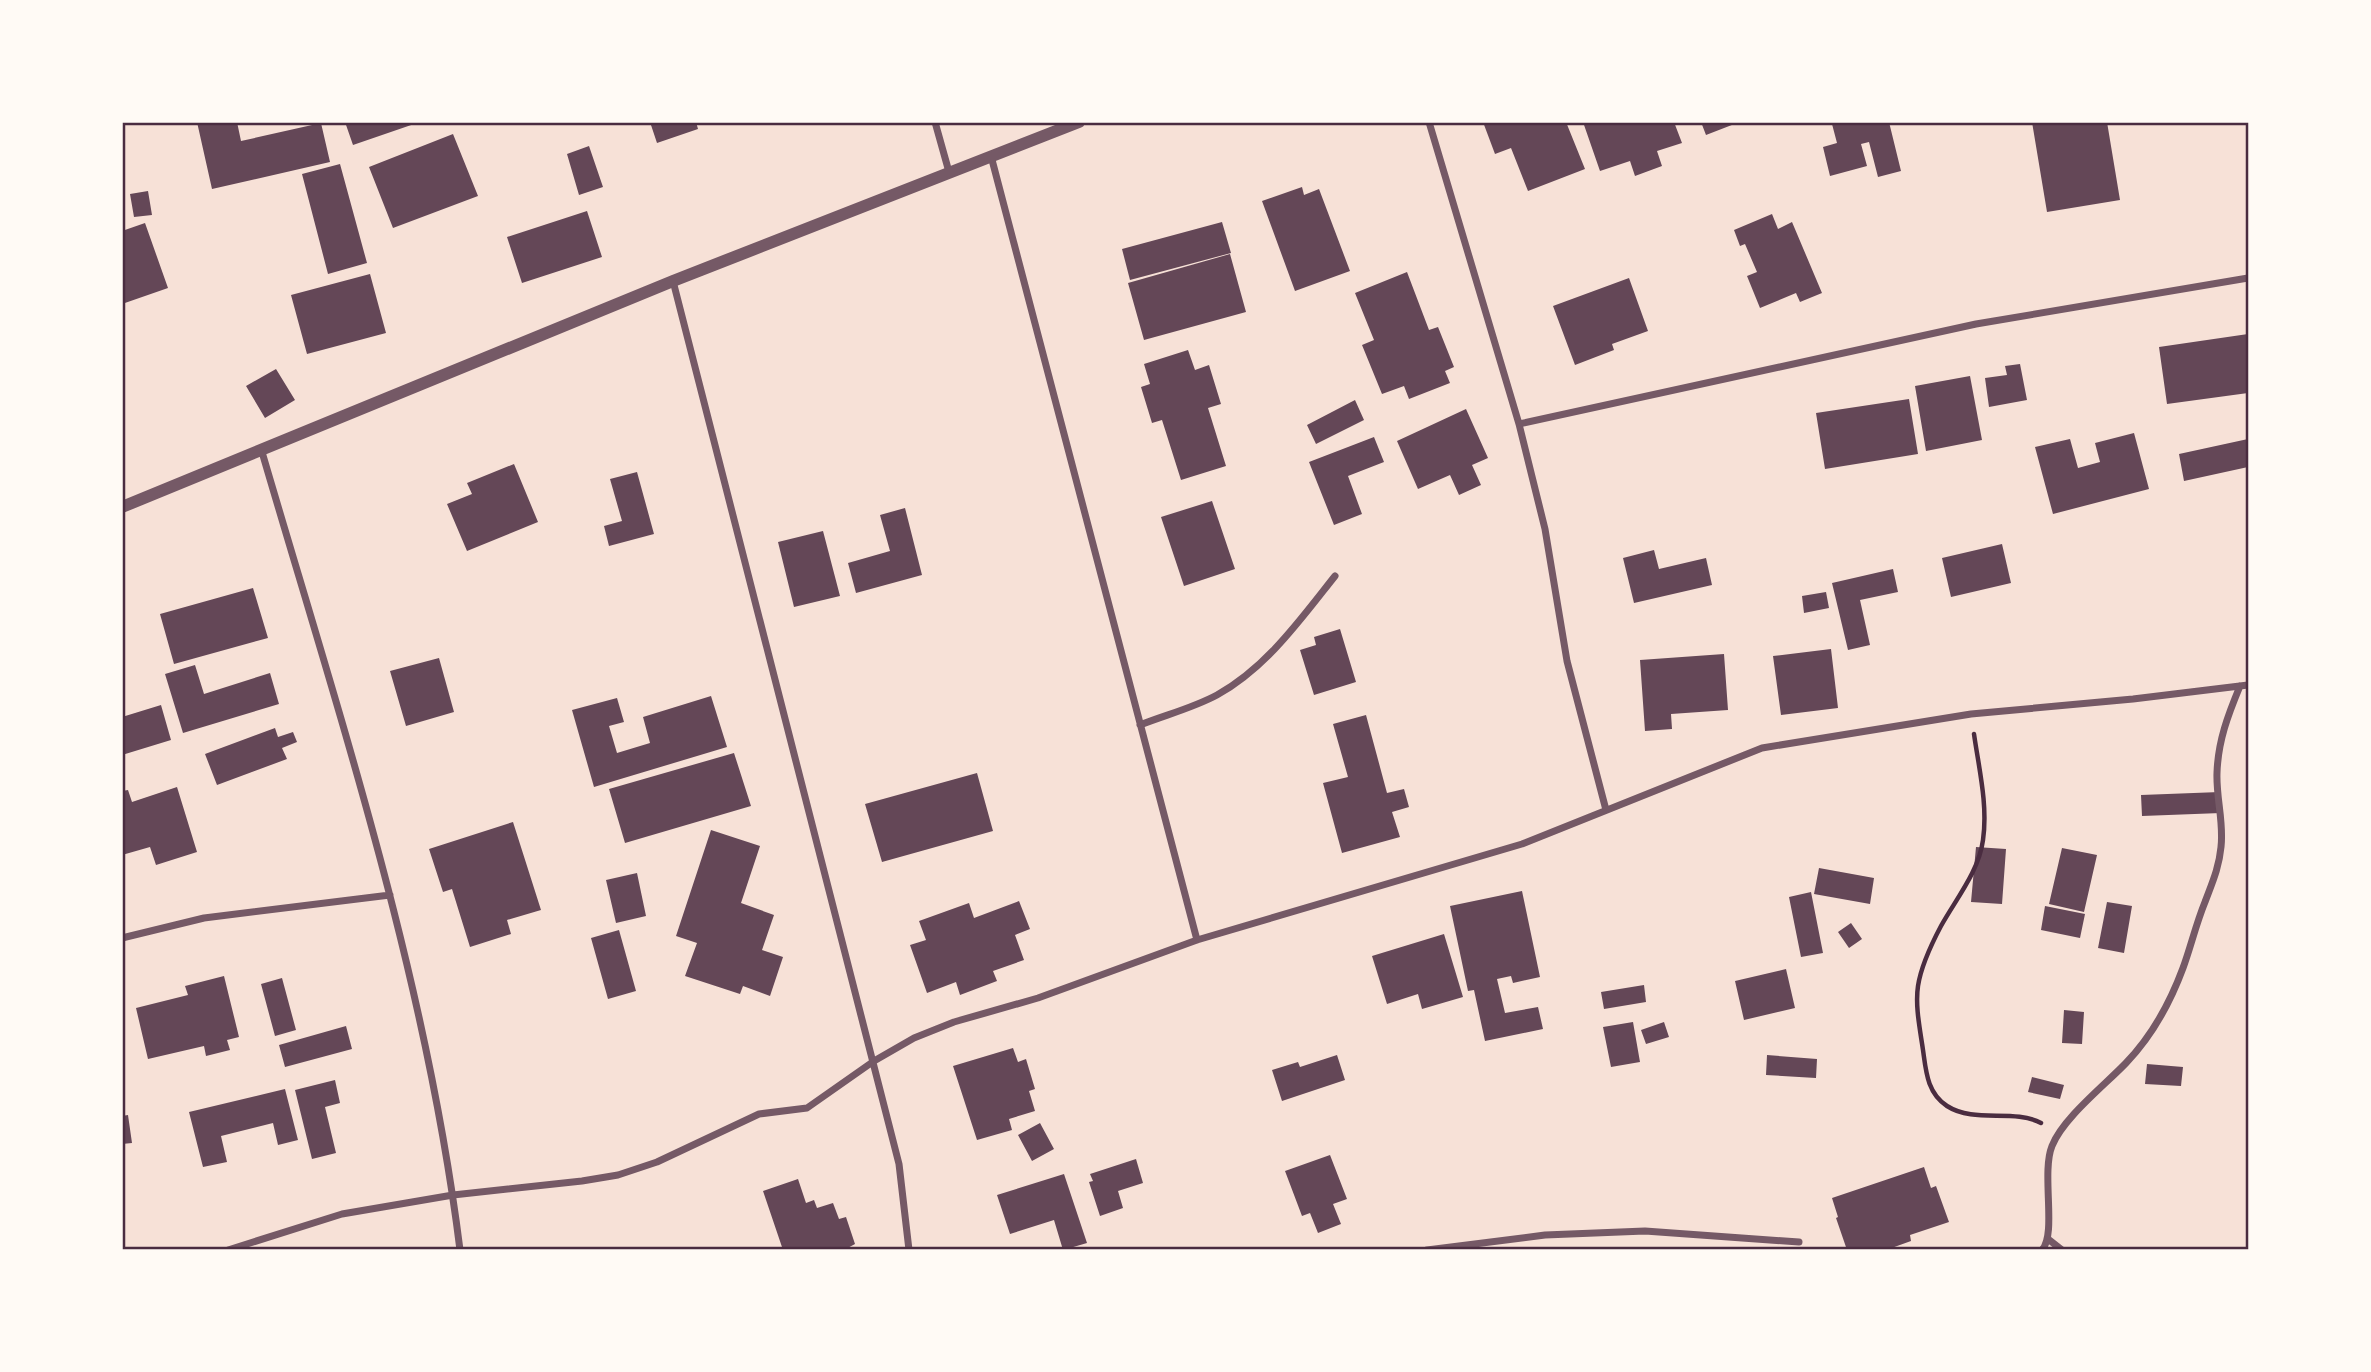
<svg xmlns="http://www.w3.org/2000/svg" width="2371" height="1372" font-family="'Exo 2',sans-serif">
  <rect width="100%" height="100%" fill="#f7e1d7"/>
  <path fill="#644757" d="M 197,122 L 237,122 L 241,141 L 321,123 L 330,162 L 212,189 Z
    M 345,122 L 417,122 L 417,123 L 353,145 Z
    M 650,122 L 696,122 L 698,129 L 657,143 Z
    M 1483,122 L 1566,122 L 1585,169 L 1528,191 L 1511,148 L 1495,154 Z
    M 1583,122 L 1674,122 L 1682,143 L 1657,151 L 1662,166 L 1635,176 L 1630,161 L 1600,171 Z
    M 1701,122 L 1737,122 L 1737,123 L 1706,135 Z
    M 1840,122 L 1889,122 L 1901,171 L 1878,177 L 1869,142 L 1861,144 L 1867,166 L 1830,176 L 1823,147 L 1837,143 L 1832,124 Z
    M 2032,122 L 2107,122 L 2120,200 L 2047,212 Z
    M 453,134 L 478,196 L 393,228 L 369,167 Z
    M 589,146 L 603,187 L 579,195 L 567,154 Z
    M 340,164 L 367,263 L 328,274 L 302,174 Z
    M 1302,187 L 1304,195 L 1319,189 L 1350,271 L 1295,291 L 1262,201 Z
    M 148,191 L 152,215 L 134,217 L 130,194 Z
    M 587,211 L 602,257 L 522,283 L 507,237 Z
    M 1772,214 L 1778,229 L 1792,222 L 1822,293 L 1800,302 L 1796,293 L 1760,308 L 1747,276 L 1757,272 L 1745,244 L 1740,246 L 1734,230 Z
    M 1222,222 L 1231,253 L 1130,280 L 1122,249 Z
    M 145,223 L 168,288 L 122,304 L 122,231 Z
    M 1230,254 L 1246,312 L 1144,340 L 1128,283 Z
    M 1407,272 L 1429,330 L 1438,327 L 1454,367 L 1445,371 L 1450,383 L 1409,399 L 1404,386 L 1382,394 L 1362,345 L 1374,340 L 1355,293 Z
    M 370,274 L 386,333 L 307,354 L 291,295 Z
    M 1629,278 L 1648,331 L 1612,344 L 1614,350 L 1575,365 L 1553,306 Z
    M 2248,334 L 2248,393 L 2167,404 L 2159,347 Z
    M 1188,350 L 1195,370 L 1209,365 L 1221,404 L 1208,408 L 1226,466 L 1181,480 L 1162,420 L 1152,423 L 1141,387 L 1150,384 L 1144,364 Z
    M 2020,364 L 2027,400 L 1989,407 L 1985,378 L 2007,375 L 2005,366 Z
    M 276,369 L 295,400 L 265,418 L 246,386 Z
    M 1970,376 L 1982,440 L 1926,451 L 1915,386 Z
    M 1909,399 L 1918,454 L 1825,469 L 1816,413 Z
    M 1355,400 L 1364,420 L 1316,444 L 1307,425 Z
    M 1466,409 L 1488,458 L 1472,465 L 1481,485 L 1459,495 L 1450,475 L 1418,489 L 1397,441 Z
    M 2134,433 L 2149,489 L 2053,514 L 2035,447 L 2070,439 L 2078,468 L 2100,462 L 2095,443 Z
    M 1374,437 L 1384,462 L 1348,476 L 1362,514 L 1334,525 L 1309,462 Z
    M 2248,439 L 2248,467 L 2184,481 L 2179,454 Z
    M 514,464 L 538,522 L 467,551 L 447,504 L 472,494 L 467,483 Z
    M 637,472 L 654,534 L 609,546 L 604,526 L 622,521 L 610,479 Z
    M 1212,501 L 1235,569 L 1184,586 L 1161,517 Z
    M 905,508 L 922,575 L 856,593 L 848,563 L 890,551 L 880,515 Z
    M 823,531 L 840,596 L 794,607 L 778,542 Z
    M 2002,544 L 2011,583 L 1951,597 L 1942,558 Z
    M 1654,550 L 1659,569 L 1706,558 L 1712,585 L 1634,603 L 1623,558 Z
    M 1893,569 L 1898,592 L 1860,600 L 1870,645 L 1848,650 L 1832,583 Z
    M 253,588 L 268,638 L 174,664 L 160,614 Z
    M 1826,592 L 1829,608 L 1804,613 L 1802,596 Z
    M 1340,629 L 1356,682 L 1314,695 L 1300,650 L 1316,645 L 1314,637 Z
    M 1831,649 L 1838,708 L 1781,715 L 1773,656 Z
    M 1724,654 L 1728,710 L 1671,714 L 1672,729 L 1645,731 L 1640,660 Z
    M 439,658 L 454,712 L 406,726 L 390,671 Z
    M 195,665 L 204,694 L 270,673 L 279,704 L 183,733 L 165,674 Z
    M 711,696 L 727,747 L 594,787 L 572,710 L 617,698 L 624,722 L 609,726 L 617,753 L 650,743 L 643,717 Z
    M 161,705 L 171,740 L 122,755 L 122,717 Z
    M 1366,715 L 1387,793 L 1404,789 L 1409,807 L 1392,812 L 1400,837 L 1342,853 L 1323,783 L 1348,777 L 1333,724 Z
    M 275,728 L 278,737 L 293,732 L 297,742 L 282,748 L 287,759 L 217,785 L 205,754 Z
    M 734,753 L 751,806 L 625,843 L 609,789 Z
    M 977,773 L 993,831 L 882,862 L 865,804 Z
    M 177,787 L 197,852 L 156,865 L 150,847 L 122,855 L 122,791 L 128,790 L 132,802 Z
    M 2220,792 L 2221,813 L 2142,816 L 2141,795 Z
    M 513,822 L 541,910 L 507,920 L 511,934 L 470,947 L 452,889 L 443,892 L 429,849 Z
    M 711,830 L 760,846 L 741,903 L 774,915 L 762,950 L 783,957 L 770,996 L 743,986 L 740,994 L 685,976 L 697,943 L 676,936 Z
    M 1976,847 L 2006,849 L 2002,904 L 1971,902 Z
    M 2062,848 L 2097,855 L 2084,912 L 2049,904 Z
    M 1819,868 L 1874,878 L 1870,904 L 1814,894 Z
    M 637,873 L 646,916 L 616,923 L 606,880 Z
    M 1522,891 L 1540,977 L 1513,983 L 1511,976 L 1497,979 L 1505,1013 L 1538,1007 L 1543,1029 L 1485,1041 L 1474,990 L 1468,991 L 1450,906 Z
    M 1811,892 L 1823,953 L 1801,957 L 1789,897 Z
    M 1019,901 L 1030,929 L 1015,935 L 1024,960 L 993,971 L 997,981 L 960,995 L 956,982 L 927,993 L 910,945 L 926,940 L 919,921 L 969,903 L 974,918 Z
    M 2107,902 L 2132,906 L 2124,953 L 2098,948 Z
    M 2045,906 L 2085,914 L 2080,938 L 2041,930 Z
    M 1851,923 L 1862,939 L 1849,948 L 1838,932 Z
    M 619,930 L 636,991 L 608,999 L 591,938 Z
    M 1444,934 L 1463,997 L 1422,1009 L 1418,994 L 1387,1004 L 1372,956 Z
    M 1786,969 L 1795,1008 L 1744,1020 L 1735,981 Z
    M 224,976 L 239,1037 L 227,1040 L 230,1050 L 206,1056 L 204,1046 L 148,1059 L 136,1008 L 188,995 L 185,986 Z
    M 282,978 L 296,1030 L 275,1036 L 261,984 Z
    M 1644,985 L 1646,1002 L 1604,1009 L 1601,992 Z
    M 2064,1010 L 2084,1012 L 2082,1044 L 2062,1043 Z
    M 1633,1022 L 1640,1062 L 1611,1067 L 1603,1027 Z
    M 1664,1022 L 1669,1037 L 1646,1044 L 1641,1030 Z
    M 346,1026 L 352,1049 L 285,1067 L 279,1045 Z
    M 1013,1048 L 1018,1062 L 1026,1059 L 1035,1089 L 1029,1091 L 1035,1111 L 1009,1119 L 1012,1130 L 977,1140 L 953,1066 Z
    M 1337,1055 L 1345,1080 L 1282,1101 L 1272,1070 L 1298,1062 L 1300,1067 Z
    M 1767,1055 L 1817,1059 L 1816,1078 L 1766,1075 Z
    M 2147,1064 L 2183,1067 L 2181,1086 L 2145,1084 Z
    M 2032,1077 L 2064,1085 L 2060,1099 L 2028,1092 Z
    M 335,1080 L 340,1103 L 325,1107 L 336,1153 L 312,1159 L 295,1090 Z
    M 285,1089 L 298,1140 L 278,1145 L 273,1123 L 221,1136 L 227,1162 L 203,1167 L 189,1112 Z
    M 128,1115 L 132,1143 L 122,1144 L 122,1116 Z
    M 1040,1123 L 1054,1149 L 1032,1161 L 1018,1135 Z
    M 1330,1155 L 1347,1199 L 1333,1204 L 1341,1224 L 1318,1233 L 1310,1213 L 1302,1216 L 1285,1171 Z
    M 1136,1159 L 1143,1183 L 1118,1191 L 1123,1208 L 1100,1216 L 1089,1182 L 1093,1181 L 1090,1174 Z
    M 1924,1167 L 1931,1188 L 1936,1186 L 1949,1222 L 1910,1235 L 1911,1241 L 1886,1250 L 1847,1250 L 1836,1218 L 1838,1217 L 1832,1198 Z
    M 1064,1174 L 1087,1243 L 1063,1250 L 1054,1220 L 1010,1234 L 997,1195 Z
    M 798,1179 L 806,1203 L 814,1200 L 817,1208 L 833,1203 L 839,1219 L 846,1217 L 855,1244 L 844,1250 L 783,1250 L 763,1191 Z"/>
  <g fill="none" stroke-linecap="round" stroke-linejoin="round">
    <path stroke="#4a2c40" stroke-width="4.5" d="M 1974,734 C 1979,769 1988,805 1983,840 C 1979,871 1956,899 1941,926 C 1932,943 1921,966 1918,986 C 1915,1006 1920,1029 1923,1050 C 1926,1071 1927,1093 1947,1106 C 1975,1124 2013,1108 2041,1123"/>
    <path stroke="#755966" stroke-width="7" d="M 935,122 L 949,172
      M 1429,122 L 1519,424 L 1545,529 L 1567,661 L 1606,810
      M 991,156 L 1197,940
      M 673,281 L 899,1164 L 909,1250
      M 1519,424 L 1976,324 L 2248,278
      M 262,452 C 339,715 426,977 460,1250
      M 1140,725 C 1165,715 1193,708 1217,695 C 1267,667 1300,620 1335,576
      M 122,938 L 204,918 L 390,895
      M 2048,1239 L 2062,1250
      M 228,1250 L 342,1214 L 453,1195 L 582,1181 L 618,1175 L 657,1162 L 759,1114 L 807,1108 L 874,1061 L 914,1038 L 954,1022 L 1038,998 L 1197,940 L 1522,844 L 1762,748 L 1971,714 L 2133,699 L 2248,685
      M 1427,1250 L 1545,1235 L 1645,1231 L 1799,1242
      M 2042,1250 C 2057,1234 2041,1173 2052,1146 C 2063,1118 2105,1085 2126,1063 C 2152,1036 2170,1003 2183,968 C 2191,946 2196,924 2205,902 C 2212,883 2219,868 2221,847 C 2224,822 2216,798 2217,773 C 2218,741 2228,715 2240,686"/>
    <path stroke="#755966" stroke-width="12" d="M 122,507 L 673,281 L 1079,122"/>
  </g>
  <rect width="2371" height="1372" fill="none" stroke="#fffaf5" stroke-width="248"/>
  <rect x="124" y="124" width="2123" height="1124" fill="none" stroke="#4a2c40" stroke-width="2.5"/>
</svg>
